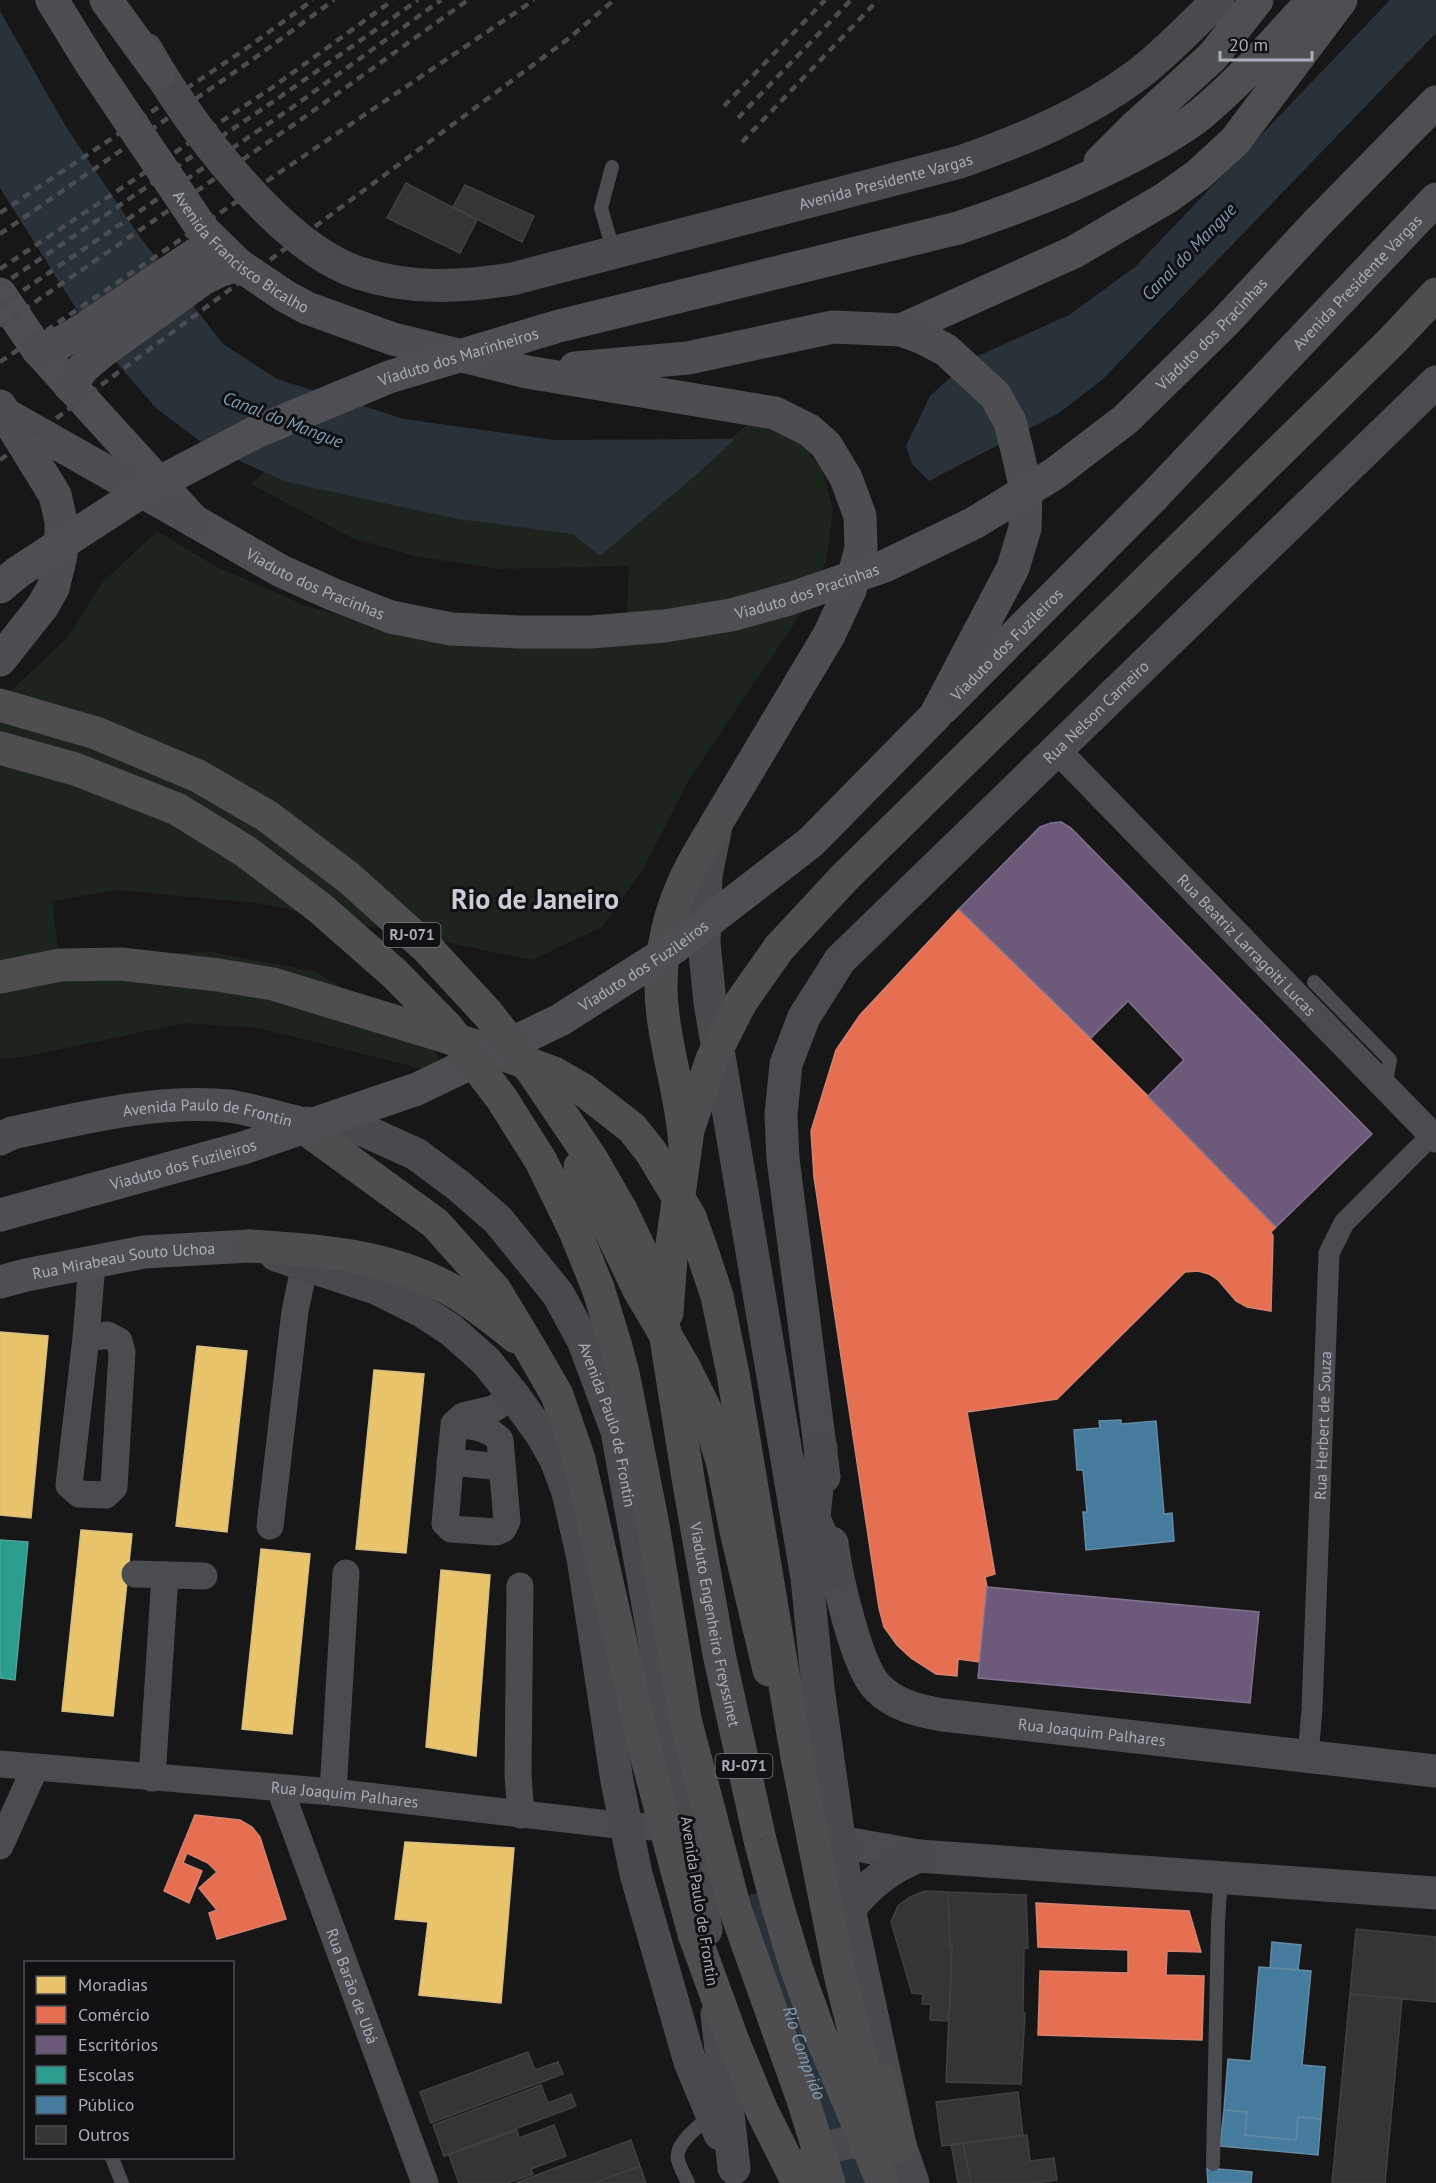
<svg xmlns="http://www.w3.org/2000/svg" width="1436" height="2183" font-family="'PT Sans',sans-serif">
  <rect width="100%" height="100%" fill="#171717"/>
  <path fill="#1d241e" d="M 760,415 L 788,426 L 822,470 L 833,509 L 826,562 L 805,608 L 690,778 L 643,869 L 602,927 L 532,960 L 257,903 L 117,890 L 52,901 L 59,957 L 212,952 L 316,972 L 419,1034 L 439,1057 L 431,1071 L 258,1028 L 184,1023 L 24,1057 L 0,1058 L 0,701 L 67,638 L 102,583 L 157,531 L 213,565 L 306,606 L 442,642 L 626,643 L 629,566 L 500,569 L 414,556 L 352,538 L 251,484 L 279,458 L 615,531 Z"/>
  <path fill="#2a3239" d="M 1390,0 L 1436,0 L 1436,33 L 1103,379 L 1059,413 L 929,481 L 912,464 L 906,446 L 930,396 L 971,359 L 1069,315 L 1135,267 Z
    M 0,11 L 66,127 L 142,240 L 223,344 L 277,379 L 404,419 L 554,440 L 735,439 L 704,468 L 600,556 L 573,534 L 458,519 L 287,482 L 208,447 L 157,409 L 94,337 L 0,188 Z"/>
  <path fill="#e9c46a" stroke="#d6bd81" stroke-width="1.5" d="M 0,1332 L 48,1336 L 31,1518 L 0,1515 Z
    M 197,1346 L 247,1351 L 227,1532 L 176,1526 Z
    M 374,1370 L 424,1374 L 406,1553 L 356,1549 Z
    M 81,1530 L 132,1534 L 113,1716 L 62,1711 Z
    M 261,1549 L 310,1554 L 292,1734 L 242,1729 Z
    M 441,1570 L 490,1575 L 476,1756 L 426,1747 Z
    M 405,1842 L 514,1848 L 501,2003 L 419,1995 L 428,1922 L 395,1919 Z"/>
  <path fill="#e76f51" stroke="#d48270" stroke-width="1.5" d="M 959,909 L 1148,1096 L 1276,1227 L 1271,1232 L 1273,1236 L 1271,1311 L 1247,1307 L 1236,1301 L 1218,1280 L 1209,1274 L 1198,1271 L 1185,1272 L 1057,1399 L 967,1412 L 995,1574 L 985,1577 L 987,1587 L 979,1662 L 958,1659 L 957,1676 L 936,1674 L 911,1658 L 897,1645 L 884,1627 L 879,1608 L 814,1177 L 811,1131 L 836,1050 L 860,1015 Z
    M 195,1815 L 240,1820 L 252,1827 L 260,1837 L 286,1919 L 217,1939 L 209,1913 L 217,1910 L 199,1888 L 217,1872 L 208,1863 L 187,1853 L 183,1863 L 202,1871 L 189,1903 L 164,1891 Z
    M 1036,1903 L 1189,1911 L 1201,1952 L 1167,1951 L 1166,1975 L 1204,1976 L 1202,2040 L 1038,2035 L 1040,1971 L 1128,1973 L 1128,1950 L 1038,1947 Z"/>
  <path fill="#6d597a" stroke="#7f728d" stroke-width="1.5" d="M 1061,822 L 1071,828 L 1372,1134 L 1276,1227 L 1148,1096 L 1184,1060 L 1128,1001 L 1091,1038 L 959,909 L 1040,827 L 1051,823 Z
    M 987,1587 L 1259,1612 L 1250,1703 L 978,1678 Z"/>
  <path fill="#2a9d8f" stroke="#50a29b" stroke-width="1.5" d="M 0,1540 L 28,1542 L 15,1680 L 0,1678 Z"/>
  <path fill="#457b9d" stroke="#638aa5" stroke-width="1.5" d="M 1121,1420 L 1121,1424 L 1156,1421 L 1164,1514 L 1172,1513 L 1174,1541 L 1086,1550 L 1083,1512 L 1087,1512 L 1083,1470 L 1077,1470 L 1074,1430 L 1100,1428 L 1099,1421 Z
    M 1272,1942 L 1301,1945 L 1298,1970 L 1270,1968 Z
    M 1259,1967 L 1311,1971 L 1302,2065 L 1325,2067 L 1321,2119 L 1298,2117 L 1296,2140 L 1245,2135 L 1247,2112 L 1224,2110 L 1228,2059 L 1251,2061 Z
    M 1224,2110 L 1247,2112 L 1245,2135 L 1296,2140 L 1298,2117 L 1321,2119 L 1318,2155 L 1220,2146 Z
    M 1207,2168 L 1252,2172 L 1251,2183 L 1208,2183 Z"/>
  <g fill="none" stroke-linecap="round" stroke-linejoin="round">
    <path stroke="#2a3239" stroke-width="54" id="s1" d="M 760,1920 L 809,2071 L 855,2183"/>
  </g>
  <path fill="#353536" stroke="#3f4043" stroke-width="1.5" d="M 406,183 L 477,220 L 460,253 L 387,218 Z
    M 465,185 L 534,216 L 522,242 L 453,207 Z
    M 925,1891 L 948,1892 L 950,1946 L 952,1945 L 950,2011 L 948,2011 L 947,2021 L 930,2020 L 931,2004 L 922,2004 L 923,1994 L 912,1993 L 891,1922 L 898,1906 L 910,1897 Z
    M 948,1892 L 1026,1895 L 1028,1948 L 1024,1948 L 1023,2013 L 1025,2013 L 1021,2084 L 946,2082 L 952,1945 L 950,1946 Z
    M 1356,1929 L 1436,1937 L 1436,2002 L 1350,1994 Z
    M 1350,1994 L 1402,1999 L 1385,2183 L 1332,2183 Z
    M 528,2052 L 535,2070 L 558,2062 L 563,2074 L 431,2123 L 420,2092 Z
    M 541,2085 L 548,2103 L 571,2094 L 576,2106 L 444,2156 L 433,2125 Z
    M 1018,2092 L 1023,2136 L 942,2146 L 936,2102 Z
    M 554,2125 L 566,2156 L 531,2169 L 533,2174 L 507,2183 L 459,2183 L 449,2155 L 517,2130 L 519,2138 Z
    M 1027,2135 L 1030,2161 L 1054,2158 L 1057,2180 L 1034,2183 L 971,2183 L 963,2143 Z
    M 631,2140 L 640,2166 L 594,2183 L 515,2183 Z
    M 963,2143 L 971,2183 L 958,2183 L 951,2144 Z
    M 640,2166 L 646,2183 L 594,2183 Z"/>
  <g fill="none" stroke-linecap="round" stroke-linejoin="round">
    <path stroke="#4b4c50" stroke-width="14" d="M 612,167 L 601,208 L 614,253
      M 1314,982 L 1390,1060 L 1385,1087
      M 112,2158 L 122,2183
      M 1213,2164 L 1218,1921 L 1221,1878
      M 688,2183 C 685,2176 680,2168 678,2160 C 674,2143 701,2125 712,2114"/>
    <path stroke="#4b4c50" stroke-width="21" id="s2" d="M 1308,1757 L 1312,1709 L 1329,1253 L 1344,1223 L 1432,1135"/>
    <g stroke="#4b4c50" stroke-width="27">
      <path id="s3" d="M 1057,750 L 1436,1139"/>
      <path d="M 86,1338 L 108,1335 L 119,1341 L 122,1352 L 114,1487 L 106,1495 L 79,1494 L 69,1485 L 86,1338 L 92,1263"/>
      <path d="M 454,1424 C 471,1426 488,1427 500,1440 L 507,1521 L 503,1529 L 496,1532 L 451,1529 L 445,1523 L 454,1424 L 463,1416 L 493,1409 L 514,1396"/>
      <path d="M 450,1462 L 502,1467"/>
      <path d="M 270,1526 L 295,1311 L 305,1264"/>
      <path d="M 135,1574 L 204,1576"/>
      <path d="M 520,1586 L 518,1775 L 521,1815"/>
      <path id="s4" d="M 0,1764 L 333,1792 L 626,1826 L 684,1828"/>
      <path d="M 152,1778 L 165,1575"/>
      <path id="s5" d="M 280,1789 L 425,2183"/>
      <path d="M 333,1792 L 346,1573"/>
      <path d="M 0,1846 L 35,1768"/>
    </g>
    <g stroke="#4b4c50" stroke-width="33">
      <path id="s6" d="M 824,1477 L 783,1159 L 781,1115 L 786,1064 L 804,1017 L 840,960 L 1436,382"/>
      <path id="s7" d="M 832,1543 C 836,1575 856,1665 877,1687 C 894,1705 919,1711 943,1715 L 1436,1771"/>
      <path d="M 839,1842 L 919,1856 L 1436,1893"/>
    </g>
    <g stroke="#4a4a4e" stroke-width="33">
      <path id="s8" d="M 146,49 C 186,121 279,247 359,273 C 410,290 460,287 512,279 L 960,162 C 1022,140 1084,115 1137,75 C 1164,55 1193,24 1218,0"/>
      <path d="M 715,831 L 706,875 L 704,943 L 710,1002 L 807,1578 L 818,1688 L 849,1909 L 900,2145 L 913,2183"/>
      <path id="s9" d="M 307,1123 L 365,1131 L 416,1154 L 459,1186 L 498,1220 L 558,1294 L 583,1340 L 617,1431 L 706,1930"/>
      <path d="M 276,1255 L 376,1288 L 422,1311 L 451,1330 L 486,1361 L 514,1396 L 542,1435 L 556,1460 L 568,1492 L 583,1558 L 617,1781 L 636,1874 L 690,2062 L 720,2134"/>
      <path d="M 814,1518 L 836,1572"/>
      <path d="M 811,1546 L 821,1448"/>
      <path d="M 849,1909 C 869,1884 889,1868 919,1856"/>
      <path d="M 717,2014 L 734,2168"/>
      <path d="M 800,2174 C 826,2139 853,2139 893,2144"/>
    </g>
    <g stroke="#4d4f52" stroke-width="33">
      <path d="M 1100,162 L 1134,128 L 1213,56 L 1257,0"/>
      <path d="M 1319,221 L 1436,102"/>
      <path d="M 958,228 C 1015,209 1070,188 1123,161 C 1150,147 1177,133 1201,114 C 1242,80 1277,39 1313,0"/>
      <path id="s10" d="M 0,294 L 38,350 L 194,521 L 281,571 L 332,594 L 391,617"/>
      <path d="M 901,330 L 1074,252 L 1166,198 L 1198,175 L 1235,141 L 1341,0"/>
      <path id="s11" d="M 943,708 L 1154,496 L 1436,199"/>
      <path id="s12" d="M 0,1282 L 26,1275 L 144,1252 L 249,1246"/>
    </g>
    <g stroke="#4e4e52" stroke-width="33">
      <path id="s13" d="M 52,0 L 92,65 L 203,230 L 239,265 L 285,296 L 307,308 L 393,339 L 527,372 L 775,413 L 809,430 L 826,445 L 846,478 L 860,516 L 861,548 L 850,590 L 829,635 L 716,824"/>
      <path d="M 106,0 L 159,73"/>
      <path d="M 38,350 L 62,342 L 84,329 L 214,242"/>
      <path d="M 575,368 L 688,358 L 833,327 L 901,330 L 923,338 L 946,350 L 995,395 L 1010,422 L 1017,450 L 1026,489 L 1025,528 L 1013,568 L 935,716"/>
      <path d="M 70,386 L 83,368 L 102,352 L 203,279 L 221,270 L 239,265"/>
      <path d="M 0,406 L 55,495 L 61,521 L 61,555 L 53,588 L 42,607 L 0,660"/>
      <path d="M 7,415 L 194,521"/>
      <path id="s14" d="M 0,1139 L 12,1133 C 82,1118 157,1099 229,1106 C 251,1109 274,1117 296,1122"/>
    </g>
    <path stroke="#4e4e51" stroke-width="33" d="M 779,948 L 844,878 L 1392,341 L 1436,294
      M 0,977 L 60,965 L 121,964 L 218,975 L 273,984 L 502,1054 L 554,1073 L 582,1089 L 632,1128 L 651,1152 L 690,1217 L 701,1248
      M 296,1122 L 435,1223 L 495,1290 L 530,1348
      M 685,1147 C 683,1102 668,1059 663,1015 C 657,971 665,924 683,884 C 692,863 705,843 716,824
      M 580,1167 L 639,1290 L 683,1365 L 709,1417 L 723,1465 L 736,1531 L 769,1670
      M 249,1246 C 319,1250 391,1255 453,1291 C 475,1304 496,1321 516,1337
      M 881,2079 L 900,2145"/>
    <path stroke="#4b4c4f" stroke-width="4.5" stroke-dasharray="8 6" stroke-linecap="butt" d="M 724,106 L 825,0
      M 738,118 L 851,0
      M 742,142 L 878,0
      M 0,213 L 244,50 L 313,0
      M 0,234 L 252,60 L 334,0
      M 0,269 L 273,87 L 393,0
      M 0,286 L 280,97 L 418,0
      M 0,306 L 290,109 L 441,0
      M 0,326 L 299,121 L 468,0
      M 0,362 L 534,0
      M 0,460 L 568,39 L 614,0"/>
    <g stroke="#4d4f52" stroke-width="33">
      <path id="s15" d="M 0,587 L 18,572 L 141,492 L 256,432 L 389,377 L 559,326 L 958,228"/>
      <path id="s16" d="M 391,617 L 451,629 L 519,632 L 591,632 L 664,626 L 731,615 L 789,599 L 885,566 L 974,523 L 1054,474 L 1126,419 L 1224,323 L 1319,221"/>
      <path id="s17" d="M 0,1215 L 243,1148 L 417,1089 L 560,1020 L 675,947 L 811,842 L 935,716"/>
    </g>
    <g stroke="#4e4e51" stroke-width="33">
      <path id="s18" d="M 0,705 L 96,733 L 198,776 L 267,816 L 349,878 L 428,949 L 488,1014 L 533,1072 L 591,1158 L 621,1210 L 644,1258 L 665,1332 L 689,1484 L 719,1654 L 760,1840 L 777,1904 L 796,1967 L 820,2034 L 883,2183"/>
      <path d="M 0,748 L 75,769 L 177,809 L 245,851 L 320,908 L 395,974 L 447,1027 L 502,1099 L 541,1161 L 575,1231 L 598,1288 L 614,1340 L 623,1373 L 653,1525 L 685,1719 L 735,1909 L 803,2100 L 829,2183"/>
      <path d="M 701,1248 L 717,1296 L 733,1374 L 797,1757 L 840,1974 L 881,2140"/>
      <path d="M 667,1313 L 672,1244 L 688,1130 L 712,1059 L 741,1002 L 779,948"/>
      <path d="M 530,1348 L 557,1395 L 579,1459 L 648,1762 L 694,1934 L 733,2041 L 762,2111 L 798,2183"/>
    </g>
  </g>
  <g text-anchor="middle" stroke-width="6" stroke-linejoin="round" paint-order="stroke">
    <g fill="#111113" stroke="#7b7e86" stroke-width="1.5">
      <rect x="383.5" y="923" width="57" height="24" rx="4.5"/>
      <rect x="715.5" y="1754" width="57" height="24" rx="4.5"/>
    </g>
    <g font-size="15" font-weight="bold" fill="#a8adb8">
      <text x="412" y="940">RJ-071</text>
      <text x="744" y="1771">RJ-071</text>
    </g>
    <g font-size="16" fill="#a8adb8" stroke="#111113">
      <text dy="6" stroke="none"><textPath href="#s8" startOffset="855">Avenida Presidente Vargas</textPath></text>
      <text dy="6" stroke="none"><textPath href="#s13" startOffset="318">Avenida Francisco Bicalho</textPath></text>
      <text dy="6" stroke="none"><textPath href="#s11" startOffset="594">Avenida Presidente Vargas</textPath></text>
      <text dy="6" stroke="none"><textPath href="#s16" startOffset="908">Viaduto dos Pracinhas</textPath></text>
      <text dy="6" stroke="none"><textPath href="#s15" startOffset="516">Viaduto dos Marinheiros</textPath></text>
      <text dy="6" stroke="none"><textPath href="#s10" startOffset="436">Viaduto dos Pracinhas</textPath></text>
      <text dy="6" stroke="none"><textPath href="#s16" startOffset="422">Viaduto dos Pracinhas</textPath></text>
      <text dy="6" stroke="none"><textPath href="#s11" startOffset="90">Viaduto dos Fuzileiros</textPath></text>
      <text dy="6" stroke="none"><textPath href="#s6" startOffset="890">Rua Nelson Carneiro</textPath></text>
      <text dy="6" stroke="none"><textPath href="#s3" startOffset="272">Rua Beatriz Larragoiti Lucas</textPath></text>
      <text dy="6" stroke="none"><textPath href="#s17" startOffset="694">Viaduto dos Fuzileiros</textPath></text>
      <text dy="6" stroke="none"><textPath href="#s14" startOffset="212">Avenida Paulo de Frontin</textPath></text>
      <text dy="6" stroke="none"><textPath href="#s17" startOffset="190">Viaduto dos Fuzileiros</textPath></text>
      <text dy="6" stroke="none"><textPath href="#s12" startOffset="126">Rua Mirabeau Souto Uchoa</textPath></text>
      <text dy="6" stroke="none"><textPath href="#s9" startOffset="456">Avenida Paulo de Frontin</textPath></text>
      <text dy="6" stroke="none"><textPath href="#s2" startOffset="332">Rua Herbert de Souza</textPath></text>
      <text dy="6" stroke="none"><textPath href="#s18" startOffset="1252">Viaduto Engenheiro Freyssinet</textPath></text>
      <text dy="6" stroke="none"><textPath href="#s7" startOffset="375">Rua Joaquim Palhares</textPath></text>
      <text dy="6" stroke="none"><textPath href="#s4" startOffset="346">Rua Joaquim Palhares</textPath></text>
      <text transform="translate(700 1901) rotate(81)" y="6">Avenida Paulo de Frontin</text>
      <text dy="6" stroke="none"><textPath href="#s5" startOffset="210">Rua Barão de Ubá</textPath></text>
    </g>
    <g font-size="18" font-style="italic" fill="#7f9bb3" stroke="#111113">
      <text transform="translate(1189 252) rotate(-46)" y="6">Canal do Mangue</text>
      <text transform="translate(283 420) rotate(21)" y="6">Canal do Mangue</text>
      <text dy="6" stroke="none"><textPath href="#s1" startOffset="140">Rio Comprido</textPath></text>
    </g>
    <g font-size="28" font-weight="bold" fill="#c9ccd4" stroke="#111113">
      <text x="535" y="909">Rio de Janeiro</text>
    </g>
  </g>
  <rect x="24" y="1961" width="210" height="198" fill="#111113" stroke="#4d4f55" stroke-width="1.5"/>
  <rect x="36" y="1976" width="30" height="18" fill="#e9c46a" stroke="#4d4f55" stroke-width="1.5"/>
  <text x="78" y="1991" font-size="18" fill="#a8adb8">Moradias</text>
  <rect x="36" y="2006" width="30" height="18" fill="#e76f51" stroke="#4d4f55" stroke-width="1.5"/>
  <text x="78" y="2021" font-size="18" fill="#a8adb8">Comércio</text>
  <rect x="36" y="2036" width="30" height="18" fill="#6d597a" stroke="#4d4f55" stroke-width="1.5"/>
  <text x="78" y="2051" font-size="18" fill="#a8adb8">Escritórios</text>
  <rect x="36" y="2066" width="30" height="18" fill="#2a9d8f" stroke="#4d4f55" stroke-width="1.5"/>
  <text x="78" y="2081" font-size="18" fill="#a8adb8">Escolas</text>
  <rect x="36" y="2096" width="30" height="18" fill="#457b9d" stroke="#4d4f55" stroke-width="1.5"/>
  <text x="78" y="2111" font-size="18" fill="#a8adb8">Público</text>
  <rect x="36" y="2126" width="30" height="18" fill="#353536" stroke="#4d4f55" stroke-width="1.5"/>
  <text x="78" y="2141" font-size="18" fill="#a8adb8">Outros</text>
  <path d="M1220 51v9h92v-9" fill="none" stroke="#a8adb8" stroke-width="3"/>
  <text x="1229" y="51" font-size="18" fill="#a8adb8" stroke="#111113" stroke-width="4.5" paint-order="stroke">20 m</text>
</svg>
